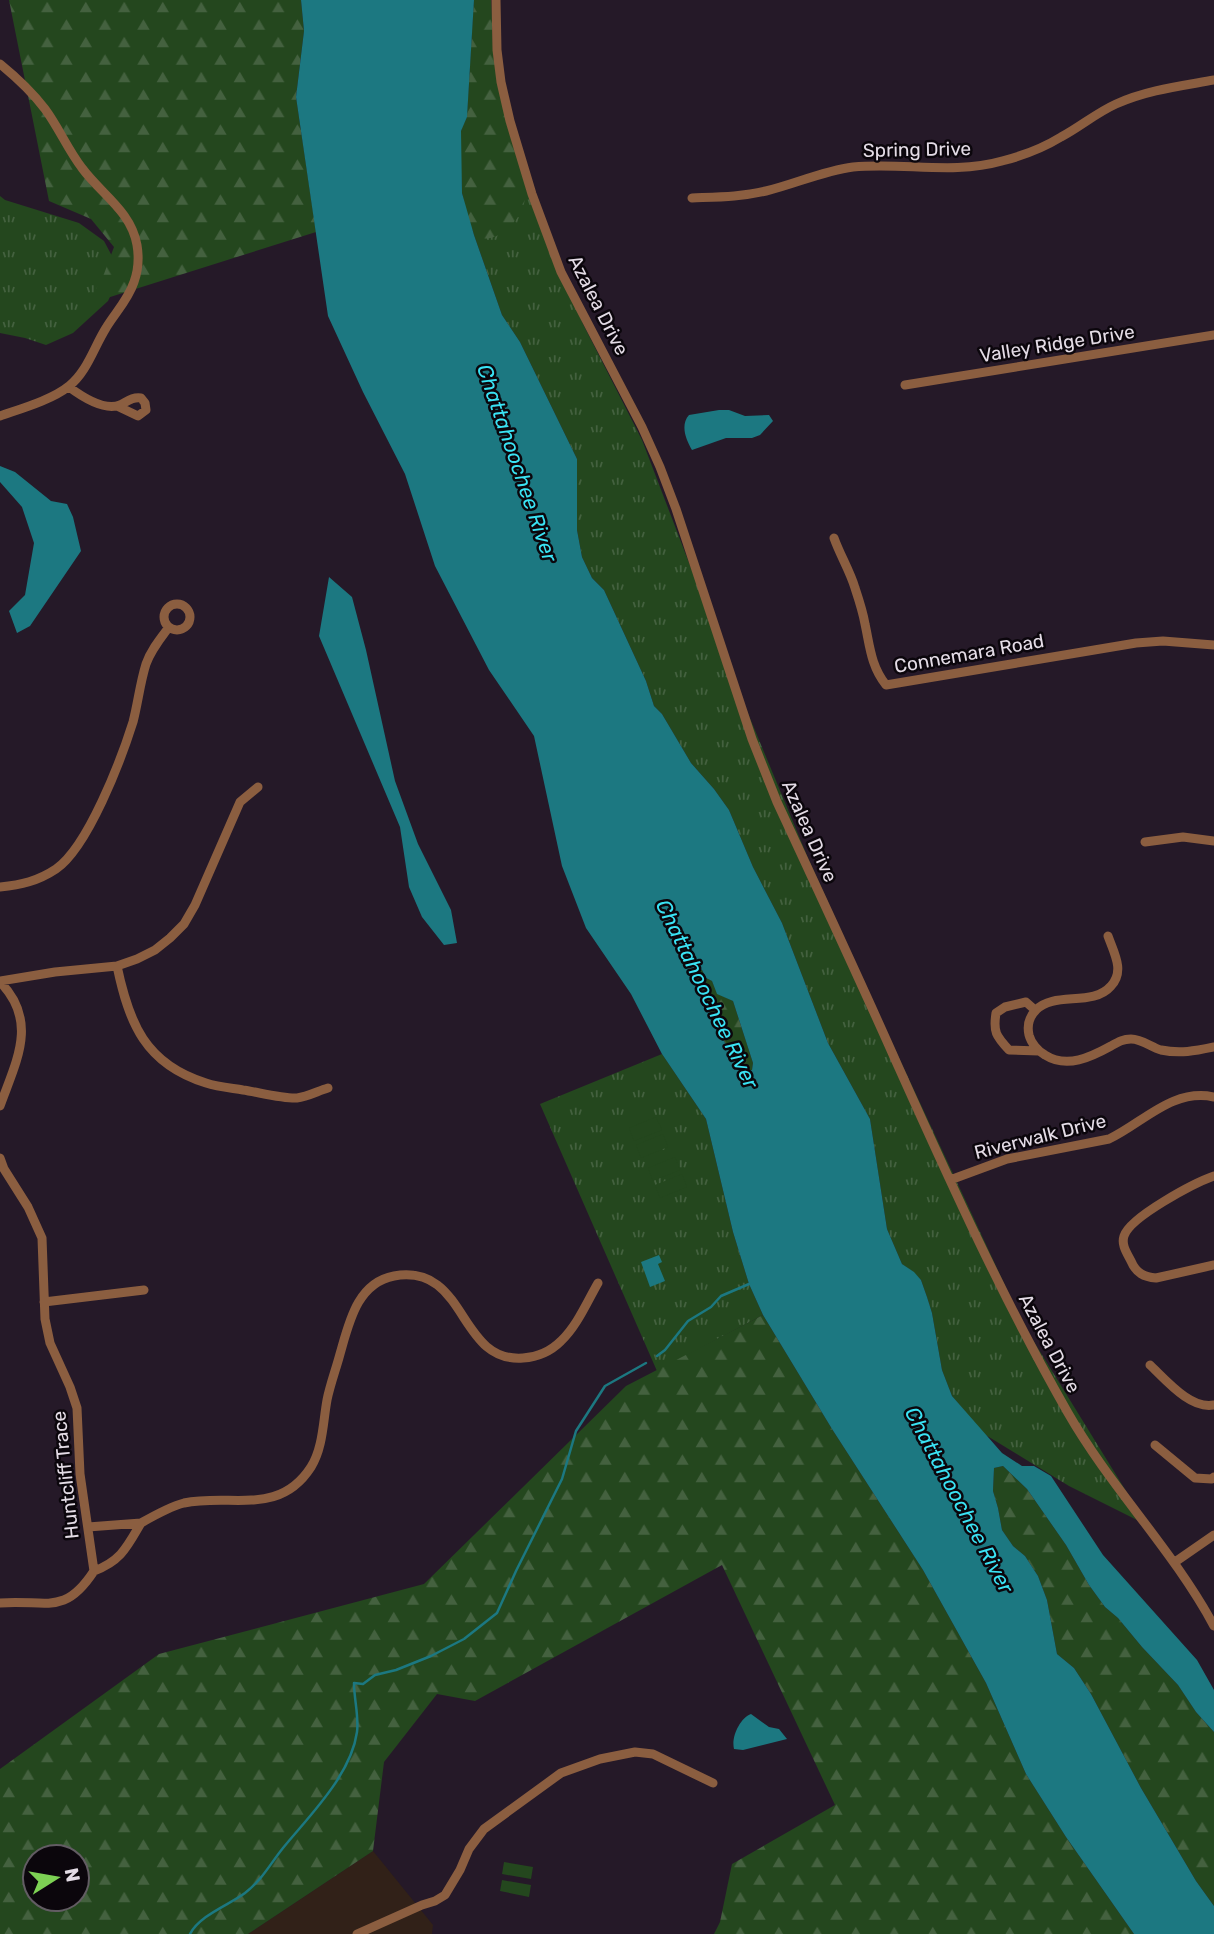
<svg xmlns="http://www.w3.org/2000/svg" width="1214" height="1934" font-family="Rubik,sans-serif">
  <defs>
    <pattern id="grass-tufts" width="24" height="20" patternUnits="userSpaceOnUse" patternTransform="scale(1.75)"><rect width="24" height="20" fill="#24471e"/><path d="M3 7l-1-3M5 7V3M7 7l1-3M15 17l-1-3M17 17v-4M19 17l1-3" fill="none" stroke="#44613f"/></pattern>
    <pattern id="forest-firs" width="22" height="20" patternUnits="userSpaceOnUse" patternTransform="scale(1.75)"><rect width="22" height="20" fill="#24471e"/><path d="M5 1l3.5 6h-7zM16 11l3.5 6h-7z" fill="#44613f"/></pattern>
  </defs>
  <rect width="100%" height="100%" fill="#251928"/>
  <path fill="#312118" d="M 373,1851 L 433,1925 L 432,1934 L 248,1934 Z"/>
  <path fill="url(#grass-tufts)" d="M 474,0 L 491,0 L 493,54 L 526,189 L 583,324 L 642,440 L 730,670 L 808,858 L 887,1032 L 1023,1324 L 1147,1525 L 1069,1486 L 984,1434 L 952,1396 L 942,1370 L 932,1313 L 927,1297 L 921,1280 L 913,1272 L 902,1264 L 887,1229 L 870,1119 L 828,1043 L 782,923 L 753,867 L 729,810 L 714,789 L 691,763 L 662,714 L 654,706 L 646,681 L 604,590 L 592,578 L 582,557 L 577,530 L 577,459 L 520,342 L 502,315 L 474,235 L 462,193 L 461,131 L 467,117 Z
    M 0,196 L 5,200 L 79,223 L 104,241 L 121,273 L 108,301 L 73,333 L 46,345 L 25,338 L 0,333 Z
    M 662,1054 L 706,1119 L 733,1232 L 749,1284 L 763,1315 L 657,1371 L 540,1104 Z"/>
  <path fill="url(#forest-firs)" fill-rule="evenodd" d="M 9,0 L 301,0 L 304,31 L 296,97 L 316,232 L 88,304 L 104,274 L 114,247 L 91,219 L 49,201 Z
    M 474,0 L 491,0 L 493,54 L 526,189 C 525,195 525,204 522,210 C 515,226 485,253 472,229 C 462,211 458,153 461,132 C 462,127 465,122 467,117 Z
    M 697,969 L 702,970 L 706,978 L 712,981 L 717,993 L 733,1001 L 753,1063 L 752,1070 L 745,1070 L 732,1057 L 693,979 L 693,971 Z
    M 763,1315 L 832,1429 L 923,1570 L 986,1683 L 1026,1774 L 1066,1837 L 1134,1934 L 714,1934 L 720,1922 L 732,1864 L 835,1805 L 722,1565 L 475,1701 L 437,1694 L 384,1762 L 373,1851 L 248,1934 L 0,1934 L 0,1769 L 159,1654 L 424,1584 L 626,1386 ZM 35,1857 L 77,1857 L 77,1899 L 35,1899 Z
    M 1003,1466 L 1027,1489 L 1066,1545 L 1089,1585 L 1105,1607 L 1118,1618 L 1142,1647 L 1178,1685 L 1196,1712 L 1214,1732 L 1214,1906 L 1196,1881 L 1141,1788 L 1091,1694 L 1074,1668 L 1057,1654 L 1047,1600 L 1038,1576 L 1025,1556 L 1013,1546 L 1002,1530 L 998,1508 L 993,1491 L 994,1468 Z"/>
  <path fill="#24471e" d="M 656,1117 L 662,1130 L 634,1141 L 629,1128 Z
    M 663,1134 L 668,1147 L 641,1158 L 636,1145 Z
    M 675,1157 L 680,1170 L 653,1181 L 648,1168 Z
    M 682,1174 L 687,1187 L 660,1198 L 655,1185 Z
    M 504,1862 L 533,1867 L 531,1879 L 502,1874 Z
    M 502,1880 L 531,1885 L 529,1897 L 500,1891 Z"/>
  <path fill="#1c7881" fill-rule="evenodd" d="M 301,0 L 474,0 L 467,117 L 461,131 L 462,193 L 474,235 L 502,315 L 520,342 L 577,459 L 577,530 L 582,557 L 592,578 L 604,590 L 646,681 L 654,706 L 662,714 L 691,763 L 714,789 L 729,810 L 753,867 L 782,923 L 828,1043 L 870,1119 L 887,1229 L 902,1264 L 914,1272 L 921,1280 L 927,1297 L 932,1313 L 942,1370 L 952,1396 L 1002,1453 L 1022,1466 L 1034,1466 L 1051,1476 L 1103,1555 L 1197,1660 L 1214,1690 L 1214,1732 L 1196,1712 L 1178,1685 L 1142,1647 L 1118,1618 L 1105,1607 L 1089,1585 L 1066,1545 L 1027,1489 L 1003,1466 L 994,1468 L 993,1491 L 998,1508 L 1002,1530 L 1013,1546 L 1025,1556 L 1038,1576 L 1047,1600 L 1057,1654 L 1074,1668 L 1091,1694 L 1141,1788 L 1196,1881 L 1214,1906 L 1214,1934 L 1134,1934 L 1066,1837 L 1026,1774 L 986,1683 L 923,1570 L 832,1429 L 763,1315 L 749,1284 L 733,1232 L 706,1119 L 662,1054 L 631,994 L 586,928 L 562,866 L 534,736 L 489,670 L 435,566 L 405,474 L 363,392 L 328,316 L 296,97 L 304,31 ZM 697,969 L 702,970 L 706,978 L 712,981 L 717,994 L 733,1001 L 753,1063 L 752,1070 L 745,1070 L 732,1057 L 693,979 L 693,971 Z
    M 719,410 L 729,410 L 745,416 L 769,415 L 773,421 L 760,435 L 752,438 L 726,438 L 692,450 C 686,440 680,425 689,415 Z
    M 0,466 L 15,472 L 51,501 L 67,504 L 73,517 L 81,551 L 30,626 L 17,633 L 9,611 L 25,595 L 34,543 L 22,507 L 0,482 Z
    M 329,577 L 352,597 L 366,650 L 395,781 L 418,844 L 451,910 L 457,943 L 444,945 L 422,917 L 409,887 L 400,827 L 319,636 Z
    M 659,1255 L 662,1262 L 658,1264 L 665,1281 L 650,1287 L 641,1262 Z
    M 751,1714 L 769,1727 L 779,1729 L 787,1739 L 743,1750 L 734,1749 C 731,1737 740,1718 751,1714 Z"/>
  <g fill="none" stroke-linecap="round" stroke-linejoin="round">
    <path stroke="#1c7881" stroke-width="2.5" d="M 657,1356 L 665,1350 L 688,1321 L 711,1307 L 721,1296 L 749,1284
      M 190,1934 C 200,1915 229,1905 245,1893 C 263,1879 270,1864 283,1848 C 310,1815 351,1775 357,1732 C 359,1716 354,1699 354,1683 L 363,1684 L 375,1675 L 396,1670 L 431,1656 L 464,1639 L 497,1613 L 516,1571 L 562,1479 L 576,1431 L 605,1386 L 646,1363"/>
    <path stroke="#8b5e40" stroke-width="9" d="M 496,0 L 497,50 L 501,82 L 510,121 L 532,194 L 561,272 L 642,427 L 660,467 L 676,509 L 752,739 L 777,802 C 818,890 859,978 898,1066 C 951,1184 1004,1301 1068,1413 C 1111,1488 1173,1550 1214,1626
      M 0,64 C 16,77 32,92 45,109 C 59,128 68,150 82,168 C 101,194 131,211 137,245 C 139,257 138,271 134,282 C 128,300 115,313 106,328 C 94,347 87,372 69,386 C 52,400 20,409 0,416
      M 692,198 C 717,197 741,197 766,191 C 795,184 823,171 853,167 C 903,162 953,175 1002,161 C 1022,156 1043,148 1061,137 C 1080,127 1096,113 1116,104 C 1147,90 1181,86 1214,80
      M 905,385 L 1214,335
      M 69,387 C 81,396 104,411 120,405 C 128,401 132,397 141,398 L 145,403 L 146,410 L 138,416 L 117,406
      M 834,538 C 840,555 850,571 855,588 C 859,600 863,612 865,624 C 870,647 871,666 886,685 L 1136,643 L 1163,641 L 1214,645
      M164 617a13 13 0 1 1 26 0a13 13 0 1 1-26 0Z
      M 1145,842 L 1183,837 L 1214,841
      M 0,887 C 21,885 38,881 56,869 C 88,847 121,760 133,722 C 138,703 140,683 146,664 C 151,650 160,639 169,627
      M 1108,936 C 1114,953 1125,971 1111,986 C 1093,1007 1054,991 1036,1010 C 1029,1017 1027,1026 1029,1035 C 1031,1043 1038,1051 1045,1055 C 1067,1069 1091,1057 1111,1046 C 1118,1042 1123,1039 1131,1039 C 1142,1039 1151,1047 1161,1050 C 1180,1054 1195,1051 1214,1047
      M 117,966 C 129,1023 145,1064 206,1083 C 218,1087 231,1088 243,1090 C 257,1092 284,1099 297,1098 C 307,1097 318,1091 328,1088
      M 0,981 L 55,972 L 117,966 L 137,959 L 155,950 L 170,938 L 184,924 L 195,905 L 240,802 L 258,787
      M 0,982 C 39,1022 16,1061 0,1106
      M 1035,1010 L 1026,1002 L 1005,1007 L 996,1013 C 993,1032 996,1036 1009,1050 L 1039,1051
      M 0,1158 L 4,1169 L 28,1207 L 42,1238 L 45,1319 L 50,1343 L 70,1387 L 77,1408 L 80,1474 L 94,1571 C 64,1617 46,1599 0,1603
      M 1214,1176 C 1194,1183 1130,1217 1124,1236 C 1121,1245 1127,1253 1131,1261 C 1136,1273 1144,1277 1156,1278 L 1214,1265
      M 950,1180 L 1007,1159 L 1109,1139 C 1143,1123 1172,1088 1214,1097
      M 44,1302 L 144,1290
      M 1150,1365 C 1166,1380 1191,1410 1214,1405
      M 1155,1445 L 1195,1478 L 1212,1479 L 1214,1477
      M 141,1523 C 155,1515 169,1507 184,1503 C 231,1493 279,1517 311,1467 C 323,1448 323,1422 327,1400 C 330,1385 336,1369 340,1354 C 349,1323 357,1283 394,1276 C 468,1263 457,1363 523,1358 C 537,1357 551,1351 561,1341 C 577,1326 587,1302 598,1283
      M 88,1527 L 141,1523 C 127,1547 121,1561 94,1571
      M 1175,1562 L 1214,1535
      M 357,1934 L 422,1905 L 435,1901 L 445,1895 L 460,1870 L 469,1849 L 484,1829 L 561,1773 L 600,1759 L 635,1752 L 653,1754 L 713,1783"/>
  </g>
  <g text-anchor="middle" stroke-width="5" stroke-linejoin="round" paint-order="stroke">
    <g font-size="19" fill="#e4dce6" stroke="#0b060c">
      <text transform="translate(917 149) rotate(-1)" y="7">Spring Drive</text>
      <text transform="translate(599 305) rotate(63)" y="7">Azalea Drive</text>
      <text transform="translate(1057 343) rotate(-9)" y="7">Valley Ridge Drive</text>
      <text transform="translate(969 653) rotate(-10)" y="7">Connemara Road</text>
      <text transform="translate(810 831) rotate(66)" y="7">Azalea Drive</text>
      <text transform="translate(1040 1136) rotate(-14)" y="7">Riverwalk Drive</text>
      <text transform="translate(1050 1343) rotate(62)" y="7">Azalea Drive</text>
      <text transform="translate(65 1475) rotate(-96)" y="7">Huntcliff Trace</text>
    </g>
    <g font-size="21" font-style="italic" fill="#3ae3f4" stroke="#0b060c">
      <text transform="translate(517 463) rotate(71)" y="7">Chattahoochee River</text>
      <text transform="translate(707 994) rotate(64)" y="7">Chattahoochee River</text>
      <text transform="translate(959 1500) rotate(62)" y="7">Chattahoochee River</text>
    </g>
  </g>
  <g transform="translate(56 1878) rotate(79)"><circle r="33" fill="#0b060c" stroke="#625c63" stroke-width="2"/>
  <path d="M0-5L12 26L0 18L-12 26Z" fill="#7dd154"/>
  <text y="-10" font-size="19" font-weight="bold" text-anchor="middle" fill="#e4dce6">N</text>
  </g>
</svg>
